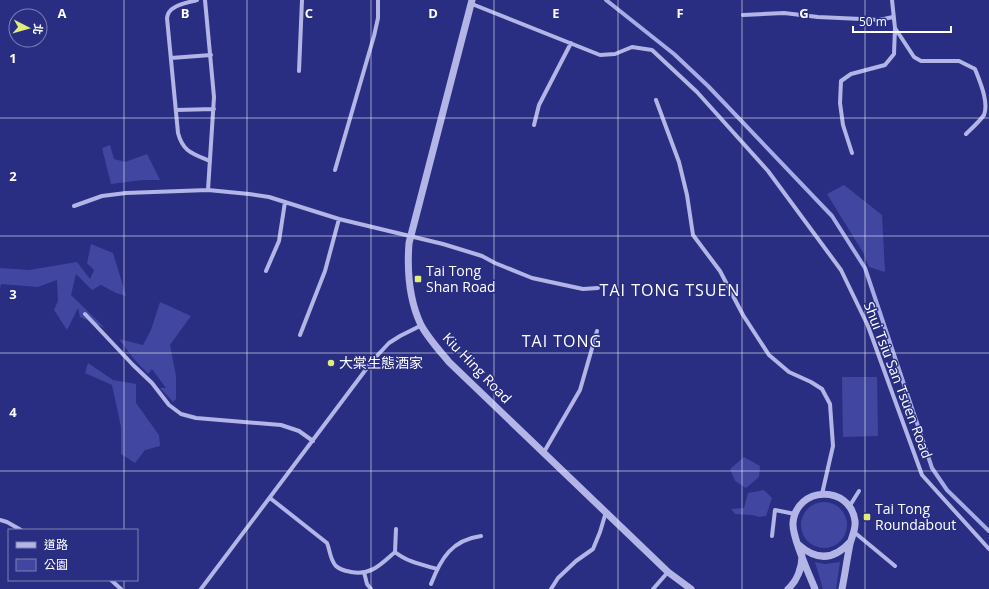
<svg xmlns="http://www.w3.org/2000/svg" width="989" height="589" font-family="'Open Sans','Noto Sans TC',sans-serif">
  <rect width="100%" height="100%" fill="#292e82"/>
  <path fill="#4147a0" d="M 110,145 L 114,159 L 125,162 L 147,154 L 160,180 L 142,180 L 111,184 L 102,148 Z
    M 844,185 L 882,215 L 885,272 L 869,267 L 864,254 L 827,194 Z
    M 91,244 L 113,253 L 126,296 L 116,293 L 101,285 L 92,290 L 76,274 L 71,295 L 105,328 L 80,317 L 78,308 L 67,330 L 54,310 L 58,301 L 57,280 L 38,287 L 1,284 L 0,289 L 0,268 L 29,270 L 77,262 L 90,279 L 94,270 L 87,263 Z
    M 160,302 L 191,316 L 170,345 L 176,376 L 176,399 L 173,402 L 160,388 L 166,388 L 152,369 L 148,374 L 134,359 L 119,339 L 143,345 L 151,330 Z
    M 88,363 L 113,380 L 136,384 L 136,403 L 159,435 L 160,446 L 145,450 L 135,463 L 121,454 L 121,427 L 112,385 L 85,373 Z
    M 842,377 L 877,377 L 878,436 L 843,437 Z
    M 744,457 L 760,466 L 759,477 L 746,488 L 735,481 L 730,469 Z
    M 764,490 L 772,498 L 766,516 L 759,517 L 752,515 L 735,514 L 731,509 L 744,508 L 748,493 Z
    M801 525a23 23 0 1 1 46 0a23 23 0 1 1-46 0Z
    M 815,562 L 825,564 L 840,562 L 836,589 L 823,589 Z"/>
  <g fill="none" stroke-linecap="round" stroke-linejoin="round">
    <path stroke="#a7ace6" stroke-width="4" d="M 606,0 L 674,54 L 708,86 L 832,216 L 865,268 L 932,468 L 947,490 L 989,531"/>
    <path stroke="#b2b5e6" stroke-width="4" d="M 197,0 C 187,3 168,5 167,18 L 178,133 C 183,152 193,154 210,161
      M 205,0 L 214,97 L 208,190
      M 472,4 L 600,55 L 615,54 L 632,47 L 652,50 L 697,92 L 768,171 L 841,270 L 868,326 L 922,475 L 989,549
      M 743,15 L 784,13 L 818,17 L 861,19 L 879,20 L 893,17
      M 895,28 L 914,57 L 921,61 L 959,61 L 975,69 C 980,82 989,102 984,115 C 979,122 972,128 966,134
      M 171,58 L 211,55
      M 299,71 L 302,0
      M 656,100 L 679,162 L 687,195 L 693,235 L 720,271 L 743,315 L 769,355 L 789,372 L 811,382 L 822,389 L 830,404 L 833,446 L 822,494
      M 176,110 L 214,109
      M 534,125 L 539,105 L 571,43
      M 852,153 L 843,125 L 840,103 L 841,81 L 851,74 L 885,65 L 894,54 L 895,28 L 892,0
      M 335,170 L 374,36 L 378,18 L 378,0
      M 74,206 L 102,196 L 126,193 L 208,190 L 249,194 L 269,197 L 339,219 L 443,244 L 482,256 L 495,263 L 532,278 L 583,289 L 598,288
      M 266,271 L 279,241 L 285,202
      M 85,314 L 133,365 L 152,383 L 169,405 L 181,414 L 196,418 L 281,425 L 299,431 L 313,441
      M 300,335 L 325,271 L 339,219
      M 544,452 L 580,390 L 597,331
      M 270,498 L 327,543 C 330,550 330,560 336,566 C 340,570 346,571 351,572 C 371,576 381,564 395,552
      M 849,507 L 859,491
      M 0,520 L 7,522 L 21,530
      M 396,529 L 395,552 C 407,562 423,565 437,569
      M 854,532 L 895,566
      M 772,536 L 775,510 L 795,514
      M 364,572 L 367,584 L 371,589
      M 111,580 L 121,589
      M 431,584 C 441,558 452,540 481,536
      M 201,589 L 373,360 L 389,343 L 400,336 L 422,325
      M 551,589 L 558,578 L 576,561 L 593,549 L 600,532 L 606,512
      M 653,589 L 668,572"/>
    <path stroke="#b2b5e6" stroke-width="7" d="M 472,0 L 409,243 C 407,270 409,300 421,325 C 428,338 439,350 449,362 L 668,572 L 691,589
      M 799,545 C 817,561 834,560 850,542
      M 788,589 C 797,581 802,568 802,556
      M 815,589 C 809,574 792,537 793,523 C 796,486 850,484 855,521 C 856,529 852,536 850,544 C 847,559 845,574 842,589"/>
  </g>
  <path fill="none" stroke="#fff" stroke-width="1" stroke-opacity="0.55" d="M 124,0 L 124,530M 247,0 L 247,589M 371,0 L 371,589M 494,0 L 494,589M 618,0 L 618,589M 742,0 L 742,589M 865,0 L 865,589M 0,118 L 989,118M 0,236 L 989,236M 0,353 L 989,353M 0,471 L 989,471M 124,580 L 124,589"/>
  <g fill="#e1ed79" stroke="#292e82" stroke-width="1.5">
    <rect x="414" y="275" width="8" height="8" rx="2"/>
    <circle cx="331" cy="363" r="4"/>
    <rect x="863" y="513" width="8" height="8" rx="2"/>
  </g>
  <g text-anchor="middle" stroke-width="3" stroke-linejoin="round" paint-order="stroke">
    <g font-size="14" fill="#fff" stroke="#292e82" text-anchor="start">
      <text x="426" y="276">Tai Tong<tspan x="426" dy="16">Shan Road</tspan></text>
      <text x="339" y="368">大棠生態酒家</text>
      <text x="875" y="514">Tai Tong<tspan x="875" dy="16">Roundabout</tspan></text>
    </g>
    <g font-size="14" fill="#fff" stroke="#292e82">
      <text transform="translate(477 368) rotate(46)" y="5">Kiu Hing Road</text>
      <text transform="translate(898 380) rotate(69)" y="5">Shui Tsiu San Tsuen Road</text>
    </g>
    <g font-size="16" letter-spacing="1" fill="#fff" stroke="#292e82">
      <text x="670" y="296">TAI TONG TSUEN</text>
      <text x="562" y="347">TAI TONG</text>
    </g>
  </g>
  <g font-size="13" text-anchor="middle" font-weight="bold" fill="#fff" stroke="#292e82" stroke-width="3" stroke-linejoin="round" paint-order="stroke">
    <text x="62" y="18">A</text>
    <text x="185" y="18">B</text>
    <text x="309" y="18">C</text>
    <text x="433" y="18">D</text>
    <text x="556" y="18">E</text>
    <text x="680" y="18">F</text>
    <text x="804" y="18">G</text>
    <text x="13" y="63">1</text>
    <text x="13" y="181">2</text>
    <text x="13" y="299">3</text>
    <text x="13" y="417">4</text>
  </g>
  <rect x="8" y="529" width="130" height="52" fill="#292e82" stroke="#7f82b4"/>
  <rect x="16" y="542" width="20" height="6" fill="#b2b5e6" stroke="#7f82b4"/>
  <text x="44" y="549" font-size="12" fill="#ffffff">道路</text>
  <rect x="16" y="559" width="20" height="12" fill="#4147a0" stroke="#7f82b4"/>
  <text x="44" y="569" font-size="12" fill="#ffffff">公園</text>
  <g transform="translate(28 28) rotate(96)"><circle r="19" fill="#292e82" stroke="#7f82b4"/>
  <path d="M0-3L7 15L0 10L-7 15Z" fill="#e1ed79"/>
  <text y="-6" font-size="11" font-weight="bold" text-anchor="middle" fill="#ffffff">北</text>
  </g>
  <path d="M853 26v6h98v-6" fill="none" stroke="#ffffff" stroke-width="2"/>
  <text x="859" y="26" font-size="12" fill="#ffffff" stroke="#292e82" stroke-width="3" paint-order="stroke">50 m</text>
</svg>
